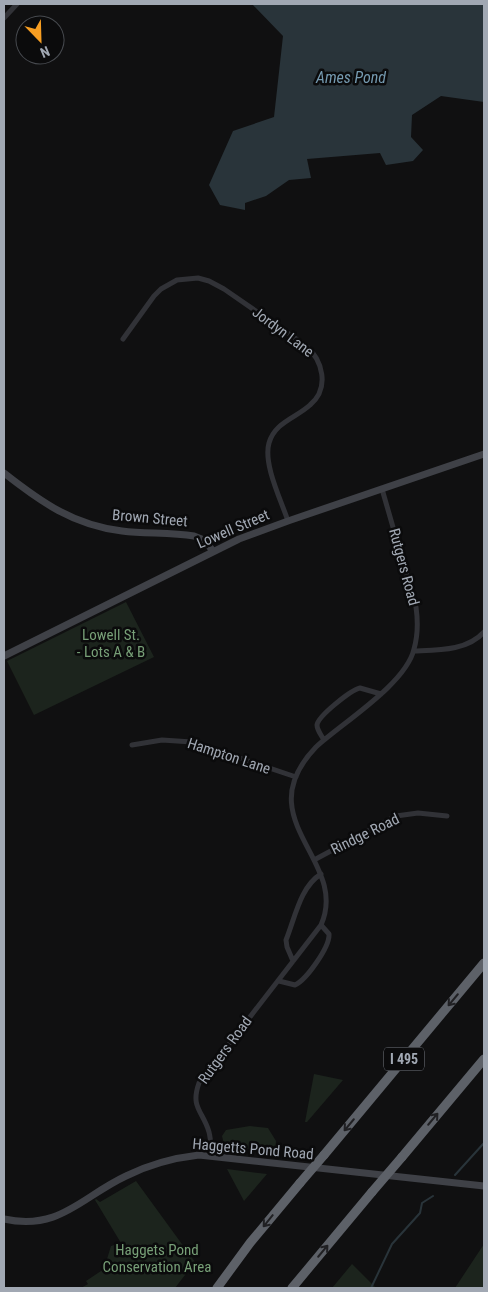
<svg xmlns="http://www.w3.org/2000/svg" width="488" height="1292" font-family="'Roboto Condensed',sans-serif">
  <rect width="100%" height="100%" fill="#101011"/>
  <path fill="#1c241d" d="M 126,602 L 154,657 L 34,715 L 7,661 Z
    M 314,1074 L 343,1080 L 307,1122 L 305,1122 Z
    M 250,1126 L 268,1128 L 276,1141 L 275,1152 L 229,1147 L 224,1144 L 222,1136 L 226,1130 Z
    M 227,1169 L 267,1174 L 244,1201 Z
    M 136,1181 L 195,1262 L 175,1288 L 81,1288 L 88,1284 L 86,1281 L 104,1269 L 111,1246 L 121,1243 L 95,1200 L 96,1199 L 100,1202 Z
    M 484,1244 L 484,1288 L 455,1288 Z
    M 352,1264 L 376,1288 L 332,1288 Z"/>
  <path fill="#29343a" d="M 252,4 L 484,4 L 484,102 L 441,96 L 412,115 L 411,137 L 423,150 L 413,161 L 386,165 L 380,153 L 307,159 L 311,178 L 289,180 L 266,196 L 245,203 L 245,210 L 220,205 L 209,185 L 233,131 L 274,117 L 283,36 Z"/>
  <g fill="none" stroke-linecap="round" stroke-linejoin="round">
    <path stroke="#29343a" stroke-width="2" d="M 455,1175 L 484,1143
      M 371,1288 L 392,1244 L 420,1213 L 422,1203 L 433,1196"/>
    <path stroke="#313237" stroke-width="5" d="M 4,18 L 17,4
      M 123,339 L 154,296 L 161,289 L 177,280 L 198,278 L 209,281 L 224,289 L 305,345 C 323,360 330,388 310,405 C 296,418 275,422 269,443 C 263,464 281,500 288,521
      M 414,651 C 438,650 467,651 484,632
      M 324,740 C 321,735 317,730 317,725 C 318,716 351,690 360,688 L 381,694
      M 132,745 L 162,740 L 192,742 L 296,777
      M 314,860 L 396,816 L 418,813 L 447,816
      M 293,961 L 287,947 L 286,940 C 295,918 300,887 321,874
      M 279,981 L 295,985 C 306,980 330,947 329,934 L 321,925
      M 212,1156 C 211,1148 211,1140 209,1132 C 203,1111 190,1108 199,1083 L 321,925 C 350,860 246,820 316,747 C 342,723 406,684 414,649 C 418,635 418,621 416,607 L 382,489"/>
    <path stroke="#3f4147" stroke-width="7" d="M 4,473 C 41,502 73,525 122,531 C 146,534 170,532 194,536 L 204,540 L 213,551
      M 4,656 L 239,539 L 288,521 L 484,454
      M 4,1219 C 60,1231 81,1197 126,1176 C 150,1164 173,1158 199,1155 L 484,1186"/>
    <path stroke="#5d6168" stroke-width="9" d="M 324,1155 L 484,963
      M 402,1157 L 484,1059
      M 217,1288 L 250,1243 L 300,1183
      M 292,1288 L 372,1192"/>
    <path stroke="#5d6168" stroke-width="9" d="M 300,1183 L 324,1155
      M 372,1192 L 402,1157"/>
  </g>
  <defs><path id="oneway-shaft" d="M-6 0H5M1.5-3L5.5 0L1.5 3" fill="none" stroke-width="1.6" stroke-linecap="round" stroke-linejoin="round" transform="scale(1.25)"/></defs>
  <g stroke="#202023">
    <use href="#oneway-shaft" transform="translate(453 1000) rotate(130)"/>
    <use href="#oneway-shaft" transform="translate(433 1119) rotate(-50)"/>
    <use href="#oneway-shaft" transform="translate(349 1125) rotate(130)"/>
    <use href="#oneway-shaft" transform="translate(268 1221) rotate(129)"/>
    <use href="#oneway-shaft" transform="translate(323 1251) rotate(-50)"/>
  </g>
  <g text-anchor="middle" stroke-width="5" stroke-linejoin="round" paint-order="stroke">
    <rect fill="#0b0b0c" stroke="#747981" stroke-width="1" x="384" y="1047.5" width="40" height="23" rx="4"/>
    <g font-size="14" font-weight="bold" fill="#a1a8b3">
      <text x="404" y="1064">I 495</text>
    </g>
    <g font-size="15" fill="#a1a8b3" stroke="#0b0b0c">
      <text transform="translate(283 332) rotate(37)" y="5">Jordyn Lane</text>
      <text transform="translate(150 518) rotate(5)" y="5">Brown Street</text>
      <text transform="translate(233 529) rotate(-23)" y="5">Lowell Street</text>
      <text transform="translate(404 567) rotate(75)" y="5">Rutgers Road</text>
      <text transform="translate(229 756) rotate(18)" y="5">Hampton Lane</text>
      <text transform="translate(365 834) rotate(-26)" y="5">Rindge Road</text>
      <text transform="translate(225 1050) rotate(-54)" y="5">Rutgers Road</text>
      <text transform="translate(253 1149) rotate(5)" y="5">Haggetts Pond Road</text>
    </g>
    <g font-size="15" fill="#779f77" stroke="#0b0b0c">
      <text x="111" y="640">Lowell St.<tspan x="111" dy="17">- Lots A &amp; B</tspan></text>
      <text x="157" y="1255">Haggets Pond<tspan x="157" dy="17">Conservation Area</tspan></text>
    </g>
    <g font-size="16" font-style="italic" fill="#759ab0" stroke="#0b0b0c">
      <text x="351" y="83">Ames Pond</text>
    </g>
  </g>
  <rect width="488" height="1292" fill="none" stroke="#a1a8b3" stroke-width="10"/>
  <g transform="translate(40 40) rotate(157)"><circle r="24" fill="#0b0b0c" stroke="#474a4f"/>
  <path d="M0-4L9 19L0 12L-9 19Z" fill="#f79e22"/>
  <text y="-8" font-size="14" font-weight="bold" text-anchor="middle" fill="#a1a8b3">N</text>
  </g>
</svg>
